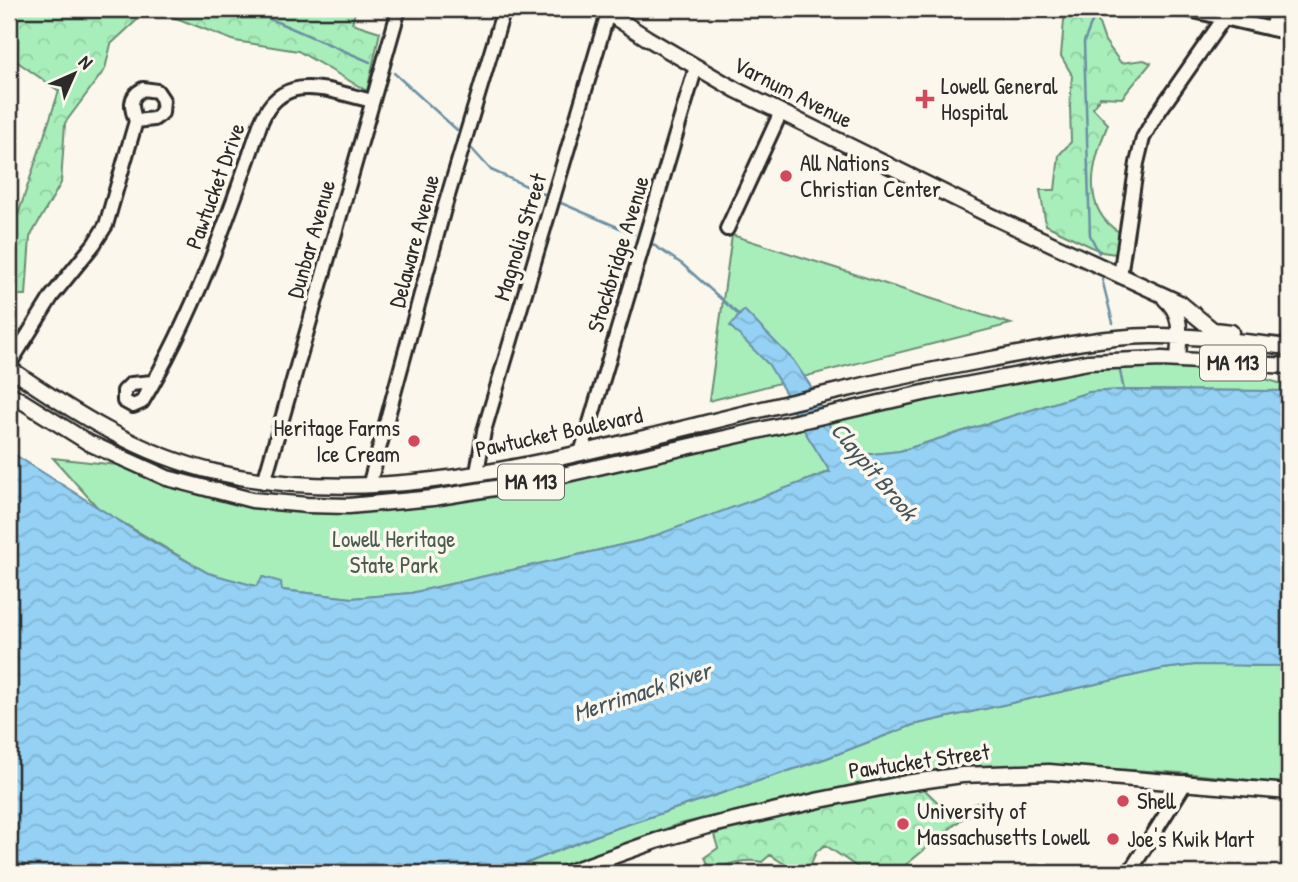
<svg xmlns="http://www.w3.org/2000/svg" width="1298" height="882" font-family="'Patrick Hand',sans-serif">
  <defs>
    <pattern id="forest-crowns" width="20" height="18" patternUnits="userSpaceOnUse" patternTransform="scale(1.75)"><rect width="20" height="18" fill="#a8eeba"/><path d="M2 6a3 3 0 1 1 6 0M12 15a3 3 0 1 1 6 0" fill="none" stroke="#91cca0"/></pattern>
    <pattern id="water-waves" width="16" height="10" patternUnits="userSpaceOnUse" patternTransform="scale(1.75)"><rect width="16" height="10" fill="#94d1f5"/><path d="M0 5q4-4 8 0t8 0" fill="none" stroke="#80b4d2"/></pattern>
  </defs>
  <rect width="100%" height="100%" fill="#fbf7ec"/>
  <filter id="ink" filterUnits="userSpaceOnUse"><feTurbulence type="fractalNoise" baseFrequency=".0143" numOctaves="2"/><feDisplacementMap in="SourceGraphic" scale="14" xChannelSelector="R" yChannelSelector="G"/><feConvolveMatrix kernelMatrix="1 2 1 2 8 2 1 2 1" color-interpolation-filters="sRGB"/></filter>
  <g filter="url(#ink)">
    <path fill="#a8eeba" stroke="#6a8c72" stroke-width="2" d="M 732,235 L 1011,324 L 709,401 Z
      M 1099,366 L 1180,366 L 1235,370 L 1289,386 L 1289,391 L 1122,390 L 1089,392 L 900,451 L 863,455 L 830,471 L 726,512 L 643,540 L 411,593 L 352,598 L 256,587 L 208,573 L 98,508 L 53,458 L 117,465 L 184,490 L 241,504 L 337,514 L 427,506 L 517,492 L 1007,381 Z
      M 1235,664 C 1253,668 1271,665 1289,666 L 1289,784 L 1181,773 L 1050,765 L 961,767 L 821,792 L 679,824 L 545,873 L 502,873 L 605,832 L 827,758 L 913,725 L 1163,669 L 1195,665 Z"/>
    <path fill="url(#forest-crowns)" stroke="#6a8c72" stroke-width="2" d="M 9,9 L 149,9 L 111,44 L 105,69 L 65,123 L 61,183 L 30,237 L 26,295 L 9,295 L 9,242 L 59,91 L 9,56 Z
      M 153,9 L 356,9 L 352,23 L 380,32 L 367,91 L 298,51 L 235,41 Z
      M 1065,9 L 1122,9 L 1101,9 L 1097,18 L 1105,41 L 1121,63 L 1144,60 L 1151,63 L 1122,98 L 1100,97 L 1093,108 L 1108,124 C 1093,160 1079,207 1119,232 L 1116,254 L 1102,252 L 1046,225 L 1040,190 L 1055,190 L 1059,155 L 1071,142 L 1070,106 L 1072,75 L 1061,56 Z
      M 922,787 C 935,799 946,816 965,809 C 973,806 977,800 986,801 L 989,808 L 963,818 L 896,873 L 866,873 L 825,845 L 816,852 L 810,866 L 794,870 L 770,855 L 762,862 C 743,858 728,864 711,872 L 705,857 L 718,848 L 714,835 L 727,829 L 809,808 Z"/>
    <path fill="url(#water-waves)" stroke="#6a8fa4" stroke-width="2" d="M 744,310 L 793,360 L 814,391 L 831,429 L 845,445 L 863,455 L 900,451 L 1089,392 L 1122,390 L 1289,391 L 1289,666 L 1195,665 L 1163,669 L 913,725 L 827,758 L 605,832 L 502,873 L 44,873 L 9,859 L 9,451 L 146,538 L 208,573 L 256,586 L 263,577 L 281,582 L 282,590 L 352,598 L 411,593 L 643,540 L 830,472 L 795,416 L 786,394 L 769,365 L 730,326 Z"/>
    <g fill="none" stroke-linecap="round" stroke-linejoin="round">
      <path stroke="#6a8fa4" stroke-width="2.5" d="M 247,9 L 370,62
        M 1097,9 L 1084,42 L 1090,235 L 1099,253
        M 394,73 L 457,130
        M 472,149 L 491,170 L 544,194
        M 561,203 L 634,234
        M 649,242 L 682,264 L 739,315
        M 1102,279 L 1113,323
        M 1120,371 L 1124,391"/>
      <defs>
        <path id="minor" d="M 1185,9 L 1289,33
          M 1271,29 L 1276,9
          M 727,229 L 781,112
          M 1120,276 L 1137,163 L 1143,138 L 1155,117 L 1224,18
          M 9,365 L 52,296 L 94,244 L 106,225 L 136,121 C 131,108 128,97 143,89 L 157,91 L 163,100 L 162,113 L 154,119 L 136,121
          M 153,382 L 131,384 L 124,391 L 124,401 L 133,406 L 142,402 C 193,318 229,216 261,122 C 283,69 329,91 372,101
          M 581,453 L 696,67
          M 477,473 L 484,431 L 608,13
          M 264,482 L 399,9
          M 369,486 L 444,209 L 504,9
          M 1129,873 L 1186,782"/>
        <path id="major" d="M 602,9 L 647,38 L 736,90 L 985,213 L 1180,303 L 1213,330 L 1231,332
          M 1165,299 C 1184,315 1179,337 1178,360
          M 9,368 C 73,412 138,454 215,472 C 365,507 515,469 661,434 C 771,407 881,379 992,359 C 1044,349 1097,337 1150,336 C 1196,335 1244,342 1289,347
          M 9,393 L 89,443 L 167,478 L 252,500 L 307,505 L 349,506 L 433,498 L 532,482 L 928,392 L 1088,362 L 1162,359 L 1289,366
          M 566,873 L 656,841 L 704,827 L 820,800 L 906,783 L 962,775 L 1049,772 L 1289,792"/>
      </defs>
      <use href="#minor" stroke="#2b2b2b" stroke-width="18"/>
      <use href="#major" stroke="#2b2b2b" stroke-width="19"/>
      <use href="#minor" stroke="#fbf7ec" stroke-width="12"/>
      <use href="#major" stroke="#fbf7ec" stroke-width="14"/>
    </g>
  </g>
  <g fill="#d1495b" stroke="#fbf7ec" stroke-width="2.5">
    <path d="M921.5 88.5h7v7h7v7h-7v7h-7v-7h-7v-7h7z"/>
    <circle cx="786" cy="176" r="7"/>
    <circle cx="414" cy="441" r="7"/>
    <circle cx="1123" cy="801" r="7"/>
    <circle cx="903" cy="824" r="7"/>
    <circle cx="1113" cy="839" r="7"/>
  </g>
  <g text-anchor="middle" stroke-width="7" stroke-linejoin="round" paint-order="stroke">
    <g fill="#fbf7ec" stroke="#696865" stroke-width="2">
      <rect x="1200" y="345.5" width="66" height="35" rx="5"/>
      <rect x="498" y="464.5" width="66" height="35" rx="5"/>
    </g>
    <g font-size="21" font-weight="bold" fill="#2b2b2b">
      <text x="1233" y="370">MA 113</text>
      <text x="531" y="489">MA 113</text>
    </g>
    <g font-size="23" fill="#2b2b2b" stroke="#fbf7ec" text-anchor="start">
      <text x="941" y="94">Lowell General<tspan x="941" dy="26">Hospital</tspan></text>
      <text x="800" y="171">All Nations<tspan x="800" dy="26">Christian Center</tspan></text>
      <text x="400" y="436" text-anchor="end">Heritage Farms<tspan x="400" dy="26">Ice Cream</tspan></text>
      <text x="1137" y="809">Shell</text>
      <text x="917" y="819">University of<tspan x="917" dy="26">Massachusetts Lowell</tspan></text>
      <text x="1127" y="847">Joe's Kwik Mart</text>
    </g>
    <g font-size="23" fill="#2b2b2b" stroke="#fbf7ec">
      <text transform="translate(793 92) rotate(27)" y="8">Varnum Avenue</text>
      <text transform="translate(215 186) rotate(-70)" y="8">Pawtucket Drive</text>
      <text transform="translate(520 237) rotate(-73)" y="8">Magnolia Street</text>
      <text transform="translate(311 239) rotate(-74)" y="8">Dunbar Avenue</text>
      <text transform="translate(414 241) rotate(-75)" y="8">Delaware Avenue</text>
      <text transform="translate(618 254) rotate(-73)" y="8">Stockbridge Avenue</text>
      <text transform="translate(559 432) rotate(-12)" y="8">Pawtucket Boulevard</text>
      <text transform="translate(919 761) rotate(-8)" y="8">Pawtucket Street</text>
    </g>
    <g font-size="23" fill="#4a5c4f" stroke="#fbf7ec">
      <text x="394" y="547">Lowell Heritage<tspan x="394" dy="26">State Park</tspan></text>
    </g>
    <g font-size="24" font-style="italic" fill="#45545e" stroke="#fbf7ec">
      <text transform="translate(874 471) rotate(50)" y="8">Claypit Brook</text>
      <text transform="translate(642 692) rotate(-18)" y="8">Merrimack River</text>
    </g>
  </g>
  <rect width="1298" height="882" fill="none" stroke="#fbf7ec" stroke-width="35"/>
  <rect x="18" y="18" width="1263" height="847" fill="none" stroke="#2b2b2b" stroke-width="2.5" filter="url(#ink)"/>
  <g transform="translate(74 74) rotate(45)" stroke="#fbf7ec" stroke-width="5" paint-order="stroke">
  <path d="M0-5L12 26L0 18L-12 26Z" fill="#2b2b2b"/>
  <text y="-10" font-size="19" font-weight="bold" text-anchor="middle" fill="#2b2b2b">N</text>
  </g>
</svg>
